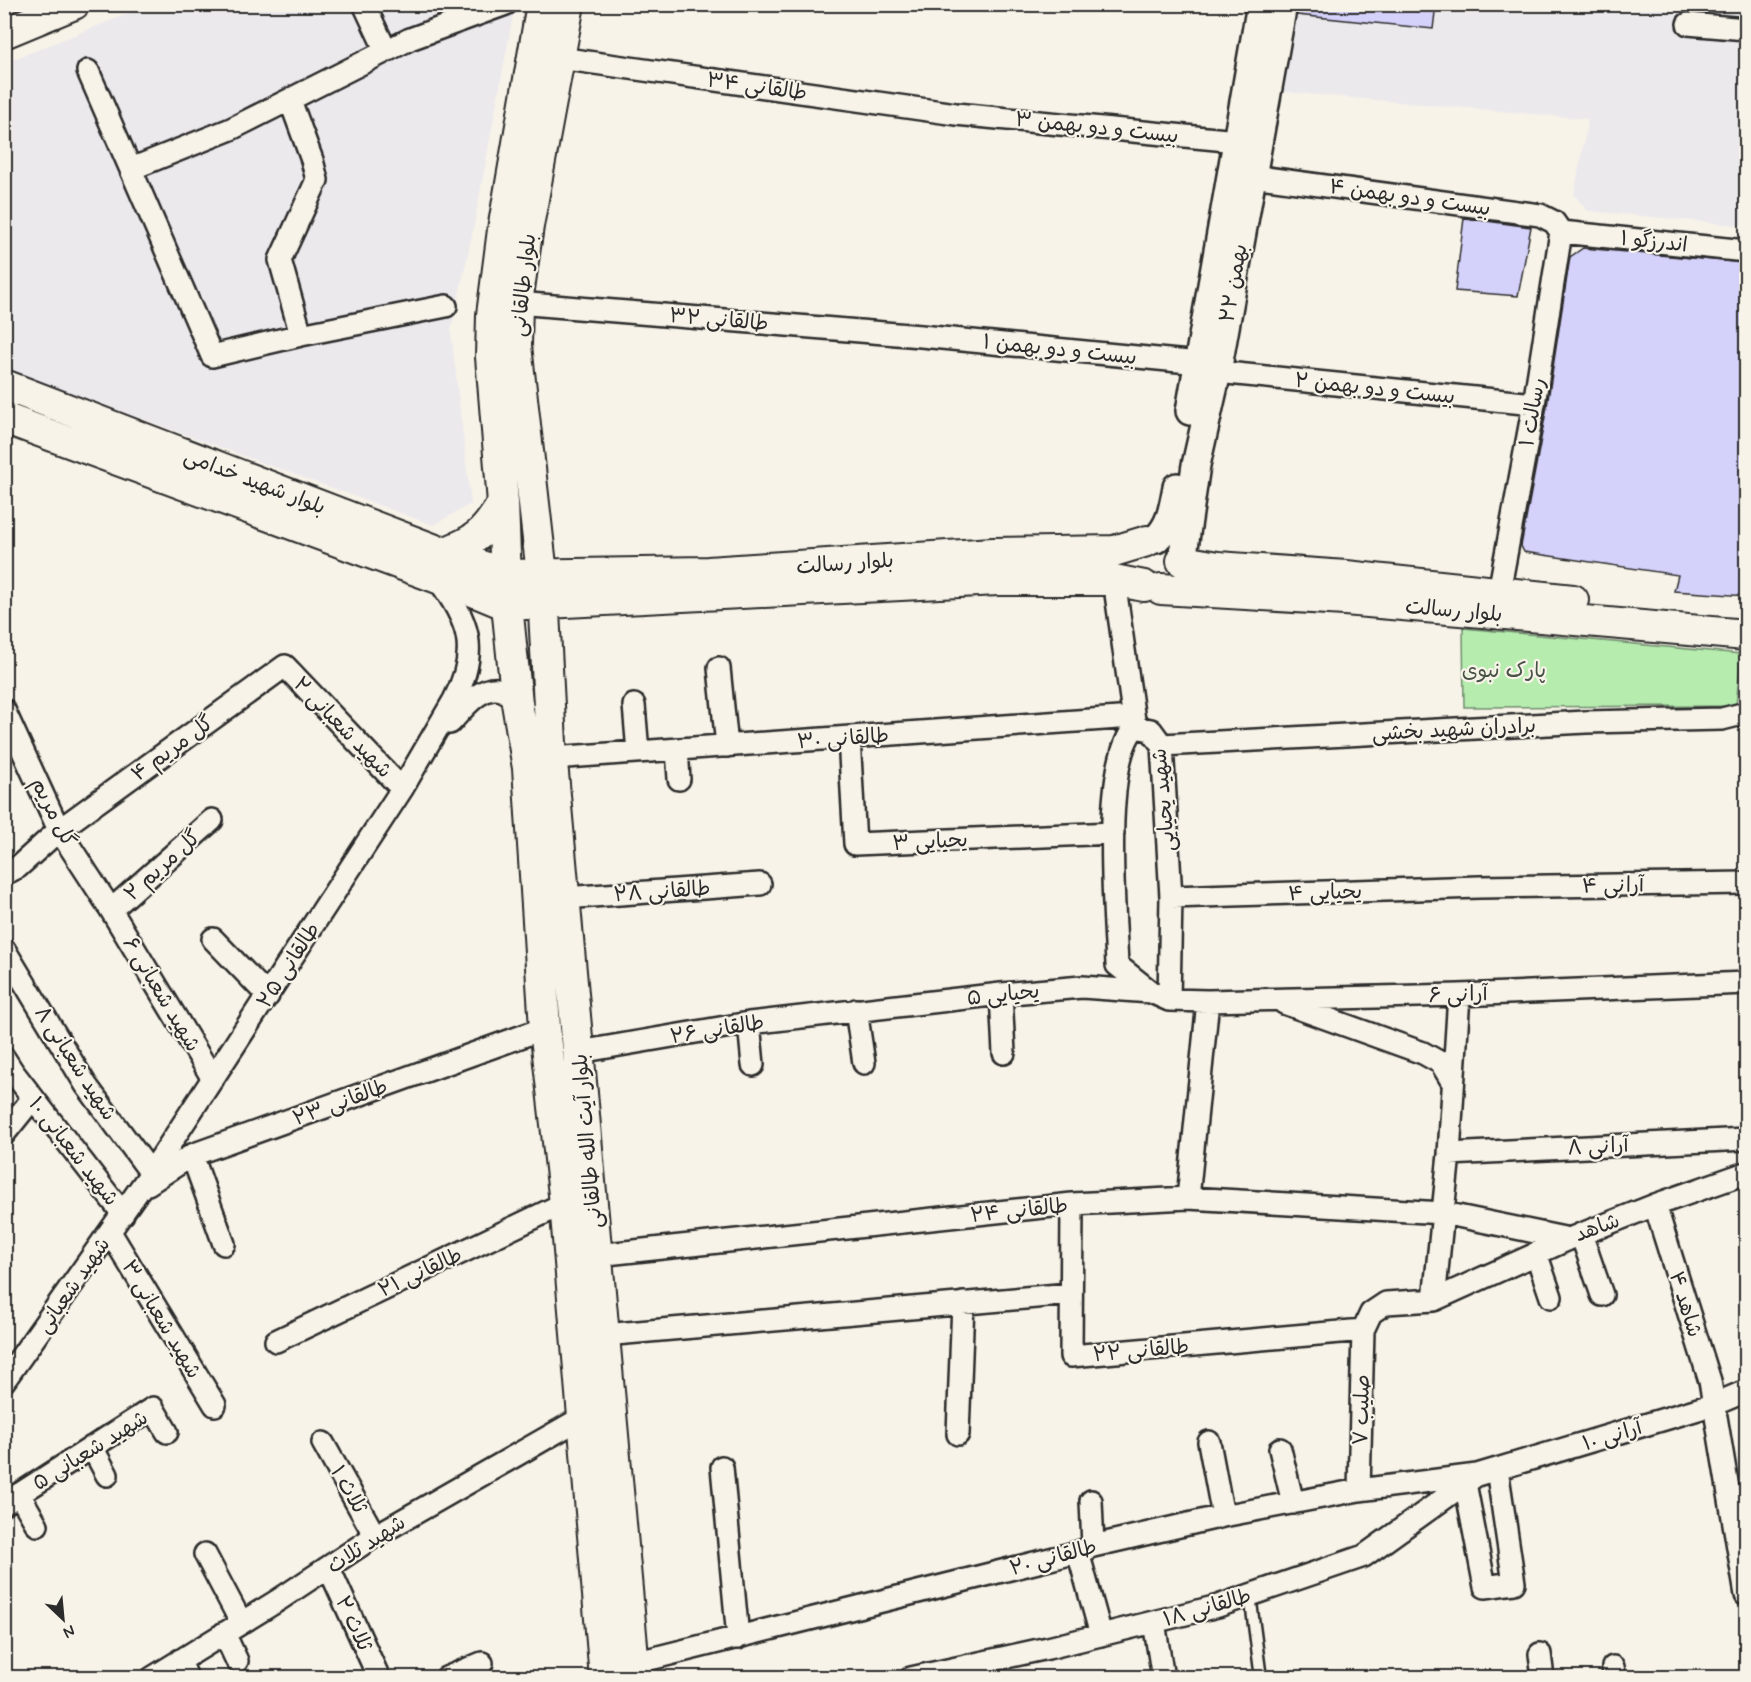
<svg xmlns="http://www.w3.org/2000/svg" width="1751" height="1682" font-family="Mynerve,'Playpen Sans Arabic',sans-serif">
  <rect width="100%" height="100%" fill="#f7f3e8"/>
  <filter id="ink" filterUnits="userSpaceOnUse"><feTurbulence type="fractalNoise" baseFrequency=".0167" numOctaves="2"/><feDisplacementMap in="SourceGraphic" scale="12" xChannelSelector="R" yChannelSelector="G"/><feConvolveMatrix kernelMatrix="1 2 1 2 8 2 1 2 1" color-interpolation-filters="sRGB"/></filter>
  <g filter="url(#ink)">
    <path fill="#ece9ed" d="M 150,5 L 515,5 L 473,231 L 451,331 L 471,504 L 433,525 L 5,369 L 4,63 Z
      M 1289,5 L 1746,5 L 1746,226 L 1588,211 L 1574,195 L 1588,119 L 1273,91 Z"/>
    <path fill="#b6edaf" stroke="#708c6d" stroke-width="1.5" d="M 1463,628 L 1741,654 L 1736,706 L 1464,707 Z"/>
    <path fill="#d4d1fa" stroke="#2b2b2b" stroke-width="1.5" d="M 1298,4 L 1436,4 L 1433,29 L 1297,15 Z
      M 1464,218 L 1531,227 L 1518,296 L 1455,291 Z
      M 1583,248 L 1746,263 L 1746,596 L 1674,591 L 1678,575 L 1524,552 L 1521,546 L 1547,406 L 1570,257 Z"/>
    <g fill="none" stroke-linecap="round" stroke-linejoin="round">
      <defs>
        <path id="service" d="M 1250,1595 L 1261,1678"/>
        <path id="minor" d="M 364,4 L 386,51
          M 1688,24 L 1746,29
          M 559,58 L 956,114 L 1237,141
          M 88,71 L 212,356 L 301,335 L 446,306
          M 290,100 L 312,160 L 317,180 L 280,260 L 301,335
          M 131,169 L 231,129 L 410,39 L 506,4
          M 1252,176 L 1540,215 L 1554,222 L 1561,232
          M 1561,232 L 1746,251
          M 517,303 L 921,336 L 1199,363
          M 1217,372 L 1534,404
          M 1114,580 L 1135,727 L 1151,730 L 1162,745 L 1171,897 L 1169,1000
          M 1499,592 L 1534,404 L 1561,232
          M 719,668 L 727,746
          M 634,705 L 638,752
          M 4,710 L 59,830 L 111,910 L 213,1079
          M 450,723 C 462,710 482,683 502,690 C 507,692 513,699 517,703
          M 1135,727 C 1101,765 1115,912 1117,965 L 1151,992 L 1169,1000 L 1208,1001 L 1459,995 L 1746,983
          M 849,737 L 855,844 L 1113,833
          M 1162,745 L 1586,722 L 1722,719 L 1746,713
          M 677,749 L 679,779
          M 552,758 L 1133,717
          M 4,874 L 18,867 L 59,830 L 285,666 L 402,789
          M 1171,897 L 1479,887 L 1746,883
          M 564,898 L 760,884
          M 111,910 L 212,820
          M 213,939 L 268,996
          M 4,949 L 86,1085 L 151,1173
          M 1001,994 L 1004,1053
          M 1284,1003 L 1423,1053 L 1441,1063 L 1453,1083
          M 856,1010 L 864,1063
          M 749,1023 L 753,1065
          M 579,1052 L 749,1023 L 1001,994 L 1082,987 L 1151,992
          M 4,1058 L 13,1072 L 123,1214
          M 4,1134 L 33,1098
          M 1449,1154 L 1746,1139
          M 192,1155 L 224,1244
          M 148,1184 L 192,1155 L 545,1028
          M 1188,1198 L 1208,1001
          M 1072,1204 L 1071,1356 L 1363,1330 L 1371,1313 L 1386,1303 L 1434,1300 L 1569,1239
          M 1655,1205 L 1710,1381 L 1746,1595
          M 110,1232 L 215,1405
          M 1581,1234 L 1602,1295
          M 1536,1253 L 1551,1297
          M 597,1255 L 1072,1204 L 1188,1198 L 1443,1213 L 1569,1239 L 1655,1205 L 1746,1173
          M 1434,1300 L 1449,1154 L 1459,995
          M 604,1335 L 1070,1294
          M 276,1341 L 565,1203
          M 4,1381 L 151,1173 L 402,789 L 454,700 C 480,650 469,621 437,578
          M 958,1434 L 963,1303
          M 1209,1442 L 1223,1516
          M 323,1443 L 375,1536
          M 92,1447 L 107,1475
          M 1280,1449 L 1293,1503
          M 722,1467 L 738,1638
          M 1465,1483 L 1485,1587 L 1514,1583 L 1497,1469
          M 1359,1490 L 1363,1330
          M 19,1494 L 37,1525
          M 1091,1501 L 1093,1546
          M 4,1504 L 153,1408 L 167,1432
          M 1078,1552 L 1101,1635
          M 205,1554 L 241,1622
          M 329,1568 L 379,1678
          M 1154,1622 L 1163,1678
          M 224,1633 L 237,1661
          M 1540,1654 L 1543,1678
          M 180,1660 L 187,1678
          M 634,1663 L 1078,1552 L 1093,1546 L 1223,1516 L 1359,1490 L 1477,1475 L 1715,1404 L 1746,1391
          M 1613,1667 L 1615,1678
          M 152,1678 L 277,1601 L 375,1536 L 583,1417
          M 446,1678 L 482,1663
          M 911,1678 L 1048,1648 L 1218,1606 L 1364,1556 L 1474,1477"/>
        <path id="tertiary" d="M 1190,411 L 1261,4
          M 1156,539 C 1171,525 1173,508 1177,487
          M 1182,561 L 1196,465 L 1217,372 L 1283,4"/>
        <path id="secondary" d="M 542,4 L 503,230 L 492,315 L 491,357 L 503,503 L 507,605 L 517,703 L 528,768 L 545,1028 L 565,1203 L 605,1678
          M 569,4 L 528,226 L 517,303 L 516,346 L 542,574 L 552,762 L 635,1678
          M 4,33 L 74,4
          M 4,385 L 443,553 L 507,575 L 708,572 L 993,553 L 1114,551 L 1147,541
          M 4,418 L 473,591 L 507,605 L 998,580 L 1114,580 L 1144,586
          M 443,553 C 476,541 485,533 503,503
          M 1182,561 L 1218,567 L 1346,576 L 1573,600
          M 1161,589 L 1345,600 L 1746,635"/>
      </defs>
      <use href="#service" stroke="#2b2b2b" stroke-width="15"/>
      <use href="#minor" stroke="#2b2b2b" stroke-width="26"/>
      <use href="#tertiary" stroke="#2b2b2b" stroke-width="32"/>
      <use href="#secondary" stroke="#2b2b2b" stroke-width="34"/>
      <use href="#service" stroke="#f7f3e8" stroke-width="10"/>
      <use href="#minor" stroke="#f7f3e8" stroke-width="21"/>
      <use href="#tertiary" stroke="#f7f3e8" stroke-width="27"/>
      <use href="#secondary" stroke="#f7f3e8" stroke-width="30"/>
    </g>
  </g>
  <g text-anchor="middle" stroke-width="4.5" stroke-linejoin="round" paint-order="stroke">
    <g font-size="21" fill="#2b2b2b" stroke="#f7f3e8">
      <text transform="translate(757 86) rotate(8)" y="7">طالقانی ۳۴</text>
      <text transform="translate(1097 127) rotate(6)" y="7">بیست و دو بهمن ۳</text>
      <text transform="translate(1410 197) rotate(8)" y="7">بیست و دو بهمن ۴</text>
      <text transform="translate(1654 241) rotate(6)" y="7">اندرزگو ۱</text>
      <text transform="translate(1233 283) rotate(-80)" y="7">۲۲ بهمن</text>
      <text transform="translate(523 285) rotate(-84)" y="7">بلوار طالقانی</text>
      <text transform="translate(719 319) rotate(5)" y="7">طالقانی ۳۲</text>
      <text transform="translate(1060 349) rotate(6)" y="7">بیست و دو بهمن ۱</text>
      <text transform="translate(1375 388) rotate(6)" y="7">بیست و دو بهمن ۲</text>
      <text transform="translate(1532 412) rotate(-80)" y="7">رسالت ۱</text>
      <text transform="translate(255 481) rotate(21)" y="7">بلوار شهید خدامی</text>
      <text transform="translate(845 563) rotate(-4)" y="7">بلوار رسالت</text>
      <text transform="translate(1454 610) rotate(5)" y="7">بلوار رسالت</text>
      <text transform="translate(343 727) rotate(46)" y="7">شهید شعبانی ۲</text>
      <text transform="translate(1454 729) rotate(-3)" y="7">برادران شهید بخشی</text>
      <text transform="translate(843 738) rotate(-4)" y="7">طالقانی ۳۰</text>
      <text transform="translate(172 748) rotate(-36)" y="7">گل مریم ۴</text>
      <text transform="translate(1163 800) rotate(-95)" y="7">شهید یحیایی</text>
      <text transform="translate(54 812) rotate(63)" y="7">گل مریم</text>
      <text transform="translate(930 841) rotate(-3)" y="7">یحیایی ۳</text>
      <text transform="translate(162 865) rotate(-42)" y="7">گل مریم ۲</text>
      <text transform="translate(1613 885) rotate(-1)" y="7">آرانی ۴</text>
      <text transform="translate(662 891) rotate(-4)" y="7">طالقانی ۲۸</text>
      <text transform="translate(1325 892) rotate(-2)" y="7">یحیایی ۴</text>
      <text transform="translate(288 965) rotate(-57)" y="7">طالقانی ۲۵</text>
      <text transform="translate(162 994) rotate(59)" y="7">شهید شعبانی ۶</text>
      <text transform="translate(1003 994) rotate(-6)" y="7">یحیایی ۵</text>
      <text transform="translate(1458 994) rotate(-2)" y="7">آرانی ۶</text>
      <text transform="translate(717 1029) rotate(-9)" y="7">طالقانی ۲۶</text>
      <text transform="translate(76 1063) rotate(57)" y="7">شهید شعبانی ۸</text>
      <text transform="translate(340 1102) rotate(-20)" y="7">طالقانی ۲۳</text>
      <text transform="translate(587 1141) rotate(-95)" y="7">بلوار آیت الله طالقانی</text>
      <text transform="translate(1598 1146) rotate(-3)" y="7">آرانی ۸</text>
      <text transform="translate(74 1151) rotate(52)" y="7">شهید شعبانی ۱۰</text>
      <text transform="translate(1019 1210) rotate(-6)" y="7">طالقانی ۲۴</text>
      <text transform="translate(1597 1227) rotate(-20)" y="7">شاهد</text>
      <text transform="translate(420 1272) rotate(-25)" y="7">طالقانی ۲۱</text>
      <text transform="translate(73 1285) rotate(-55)" y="7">شهید شعبانی</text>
      <text transform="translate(1686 1304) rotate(73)" y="7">شاهد ۴</text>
      <text transform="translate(162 1319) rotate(59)" y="7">شهید شعبانی ۳</text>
      <text transform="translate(1141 1350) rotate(-5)" y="7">طالقانی ۲۲</text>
      <text transform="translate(1361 1410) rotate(-88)" y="7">صلیب ۷</text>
      <text transform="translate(1612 1435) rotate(-17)" y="7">آرانی ۱۰</text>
      <text transform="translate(90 1450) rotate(-32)" y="7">شهید شعبانی ۵</text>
      <text transform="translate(349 1489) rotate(60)" y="7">ثلاث ۱</text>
      <text transform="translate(366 1544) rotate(-33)" y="7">شهید ثلاث</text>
      <text transform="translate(1053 1557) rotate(-15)" y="7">طالقانی ۲۰</text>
      <text transform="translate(1207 1607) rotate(-16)" y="7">طالقانی ۱۸</text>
      <text transform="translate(354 1623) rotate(65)" y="7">ثلاث ۲</text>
    </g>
    <g font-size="21" fill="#475245" stroke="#f7f3e8">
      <text x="1504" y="677">پارک نبوی</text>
    </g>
  </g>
  <rect width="1751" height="1682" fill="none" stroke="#f7f3e8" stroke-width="24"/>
  <rect x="12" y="12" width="1727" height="1658" fill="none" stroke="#2b2b2b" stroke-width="2" filter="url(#ink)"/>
  <g transform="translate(63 1619) rotate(154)" stroke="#f7f3e8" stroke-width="4.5" paint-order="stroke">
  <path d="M0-4.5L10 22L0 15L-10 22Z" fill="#2b2b2b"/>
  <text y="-9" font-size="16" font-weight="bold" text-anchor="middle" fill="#2b2b2b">N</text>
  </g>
</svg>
